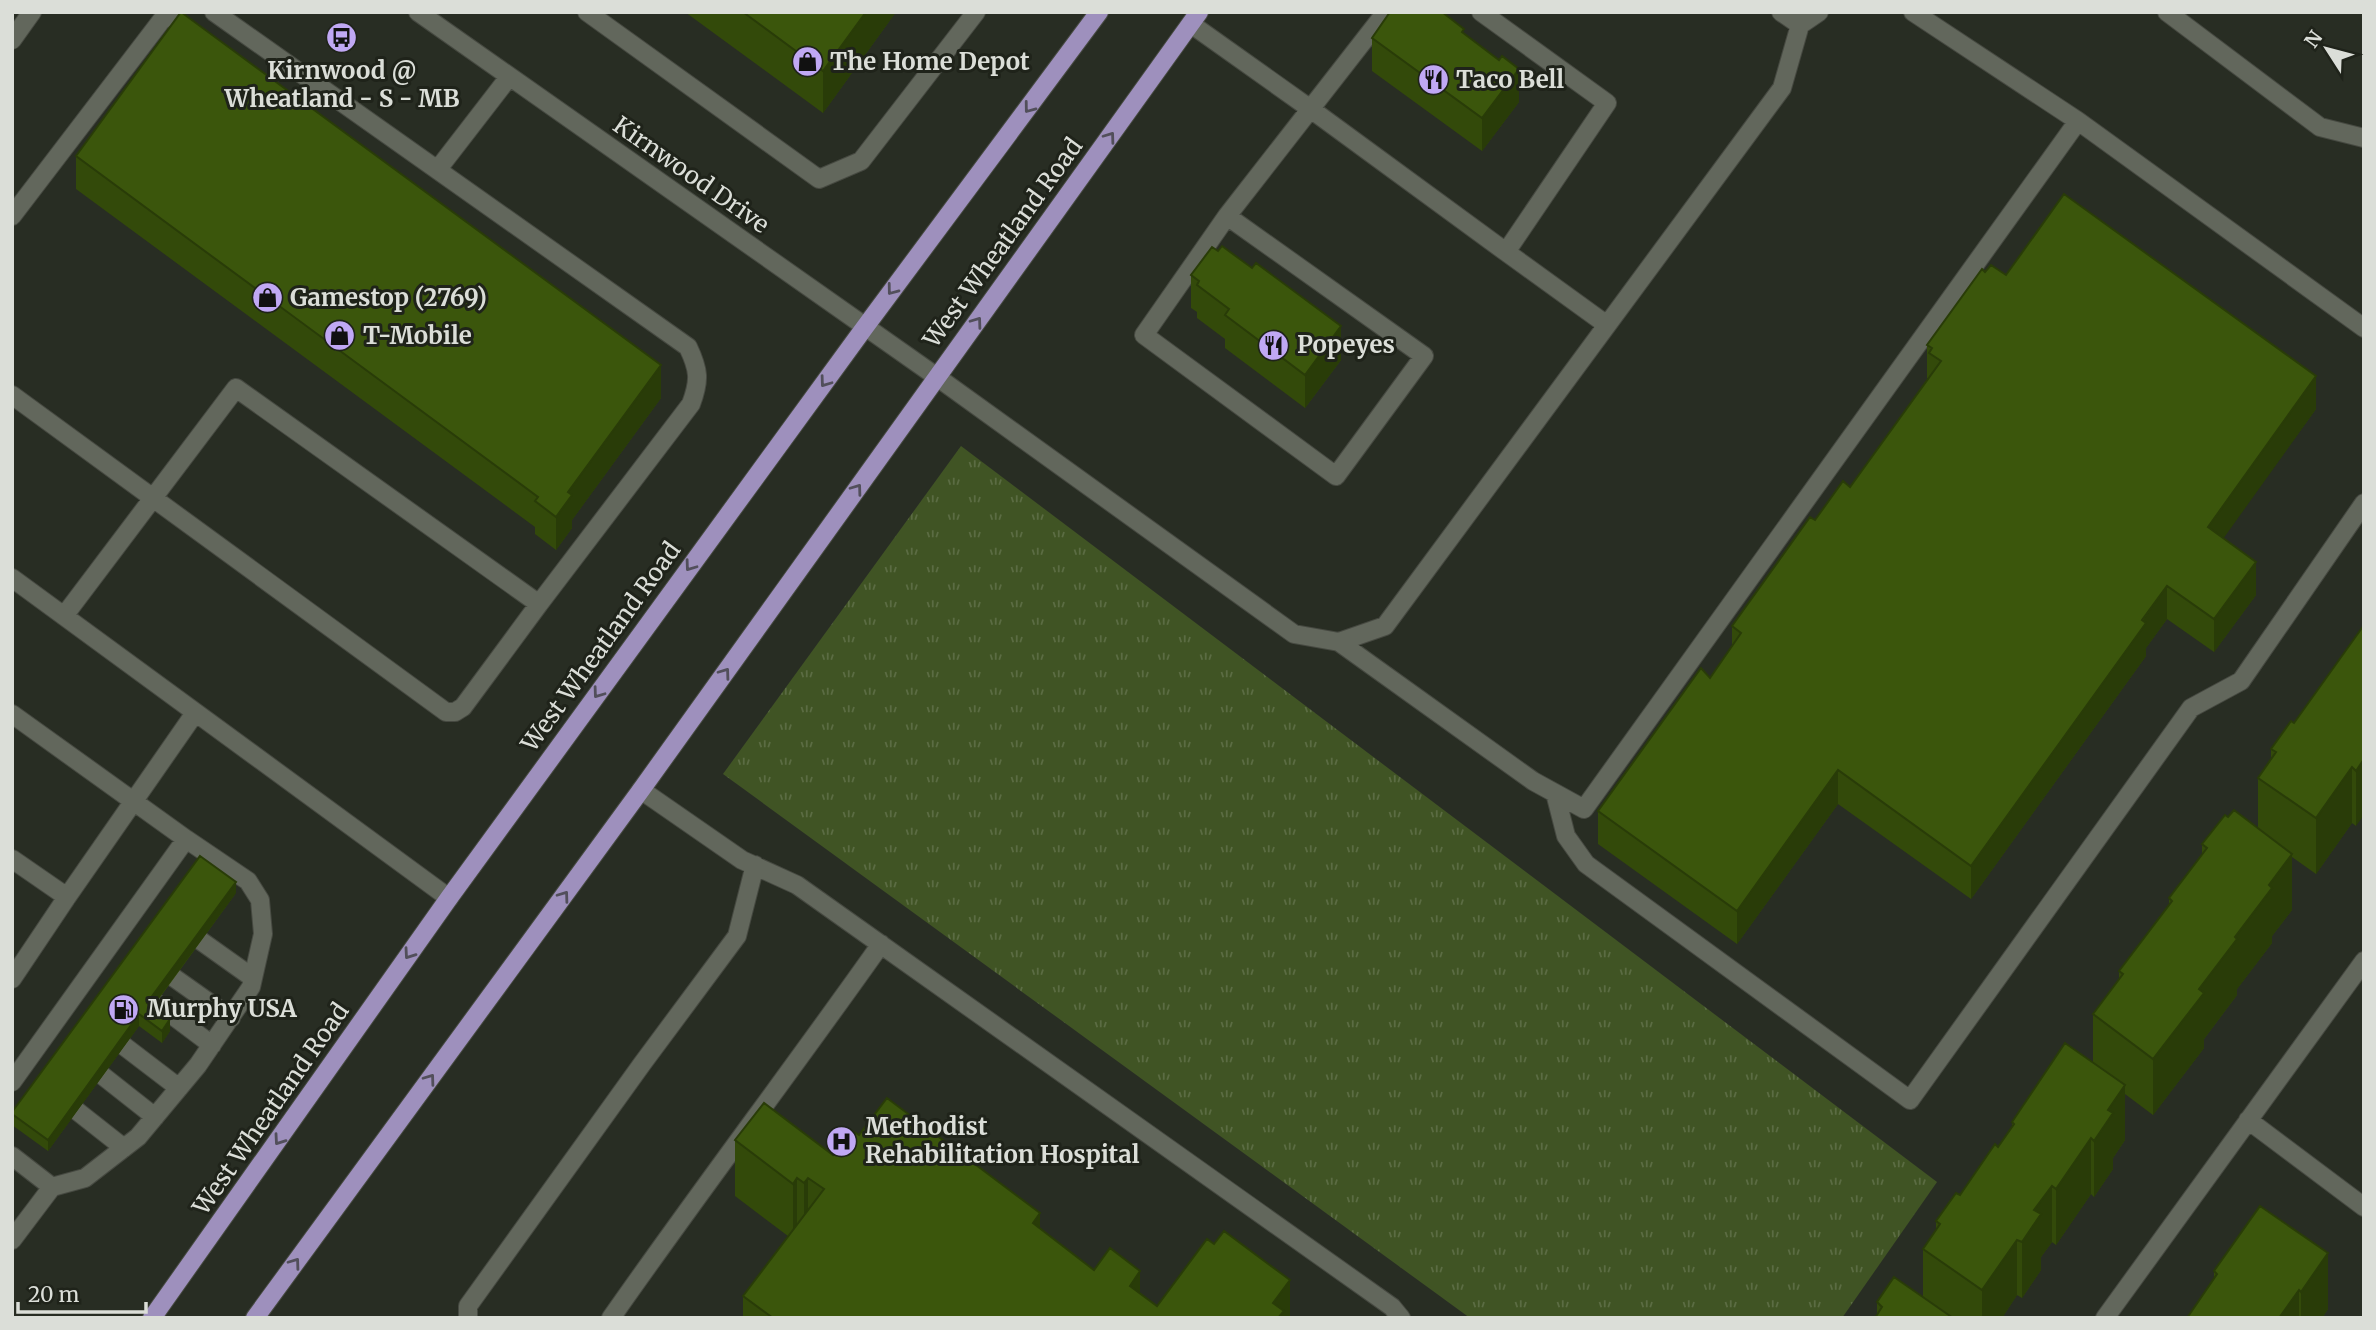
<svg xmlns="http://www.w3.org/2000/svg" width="2376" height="1330" font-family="Merriweather,serif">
  <defs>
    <pattern id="grass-tufts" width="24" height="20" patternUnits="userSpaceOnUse" patternTransform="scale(1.75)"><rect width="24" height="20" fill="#405424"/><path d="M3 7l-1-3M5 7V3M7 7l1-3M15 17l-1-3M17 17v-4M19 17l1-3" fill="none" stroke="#5b6c43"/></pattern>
  </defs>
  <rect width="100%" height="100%" fill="#282d23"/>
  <path fill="url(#grass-tufts)" d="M 961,446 L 1937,1182 L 1842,1318 L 1470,1318 L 723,774 Z"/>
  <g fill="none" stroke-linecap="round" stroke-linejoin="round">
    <defs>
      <path id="minor" d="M 418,12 L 937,377 L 1294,634 L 1339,642 L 1385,626 L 1782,88 L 1800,25
        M 587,12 L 819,179 L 861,161 L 976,12
        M 1781,12 L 1800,25 L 1819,12
        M 2167,12 L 2320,127 L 2364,138
        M 1191,24 L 1312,110 L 1506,252 L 1607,103 L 1481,12
        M 12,40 L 32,12
        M 2078,121 L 2364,328
        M 438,169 L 509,77
        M 12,216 L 161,21 L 173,12
        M 1227,216 L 1424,356 L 1336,476 L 1144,335 Z
        M 1227,216 L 1386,12
        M 1506,252 L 1607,325
        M 12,395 L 446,712 L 455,712 L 463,707 L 539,604
        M 12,578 L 449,898
        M 64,616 L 236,388 L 539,604 L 691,404 C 700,380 699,370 688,347 L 214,12
        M 1339,642 L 1533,781 L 1584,809 L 2078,121 L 1913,12
        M 12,714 L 186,839 L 12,1082
        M 641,790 L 742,860 L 797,885 L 1392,1307 L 1401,1318
        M 1555,793 L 1566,836 L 1586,864 L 1910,1100 L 2191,708 L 2241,681 L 2364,503
        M 12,859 L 67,897
        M 201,941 L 253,978
        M 173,977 L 231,1018
        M 12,979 L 67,897 L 195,713
        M 156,1003 L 212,1045
        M 124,1046 L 179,1088
        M 103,1076 L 155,1117
        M 77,1111 L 124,1148
        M 2248,1120 L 2364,1207
        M 12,1156 L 52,1187 L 12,1240
        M 52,1187 L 85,1178 L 138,1137 L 198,1065 L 251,987 L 263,934 L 260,900 L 248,881 L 186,839
        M 468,1318 L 468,1306 L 642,1064 L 737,936 L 755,865
        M 611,1318 C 699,1192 792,1070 881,944
        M 2105,1318 L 2364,961"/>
      <path id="major" d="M 152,1318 L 449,898 L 865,327 L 1099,12
        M 255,1318 L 641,790 L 1199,12"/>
    </defs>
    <use href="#minor" stroke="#464941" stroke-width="20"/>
    <use href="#major" stroke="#464941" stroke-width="20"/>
    <use href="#minor" stroke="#62675c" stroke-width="18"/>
    <use href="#major" stroke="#9e90bd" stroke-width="18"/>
  </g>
  <path fill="#334a0a" d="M 685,12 L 896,12 L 823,113 Z
    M 1445,12 L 1445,16 L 1464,34 L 1519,102 L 1482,151 L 1372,71 L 1372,38 Z
    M 76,156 L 661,398 L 572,520 L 572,528 L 556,550 L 535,534 L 535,527 L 76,189 Z
    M 1985,272 L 2006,275 L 2316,409 L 2223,538 L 2256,595 L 2214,652 L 2167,619 L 2146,648 L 2146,656 L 1971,899 L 1838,804 L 1737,944 L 1598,844 L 1598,811 L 1710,678 L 1732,647 L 1732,626 L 1815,520 L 1850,487 L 1928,378 L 1927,378 L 1927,345 Z
    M 1191,275 L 1341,360 L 1305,408 L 1225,348 L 1225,339 L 1197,318 L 1197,312 L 1191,308 Z
    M 2364,625 L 2356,826 L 2352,823 L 2316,874 L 2292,857 L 2292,910 L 2272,936 L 2272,943 L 2237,989 L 2237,995 L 2204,1039 L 2204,1048 L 2153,1115 L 2125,1094 L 2125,1140 L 2113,1158 L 2113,1169 L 2094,1197 L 2091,1194 L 2056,1245 L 2052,1242 L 2041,1257 L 2041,1270 L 2022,1298 L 2017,1295 L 2002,1318 L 1875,1318 L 1877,1315 L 1877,1302 L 1923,1297 L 1923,1249 L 1936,1230 L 1936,1221 L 1960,1195 L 1998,1147 L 2012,1127 L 2012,1122 L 2093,1062 L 2093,1014 L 2119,979 L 2119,971 L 2169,904 L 2169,898 L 2202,854 L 2202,844 L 2228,817 L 2258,828 L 2258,778 L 2271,758 L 2271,749 L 2294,723 Z
    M 236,893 L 153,1007 L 170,1031 L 162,1043 L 139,1026 L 48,1151 L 12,1125 L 12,1112 Z
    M 859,1135 L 1040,1229 L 1094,1270 L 1140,1294 L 1157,1306 L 1290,1318 L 743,1318 L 743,1296 L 788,1236 L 735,1196 L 735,1140 L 833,1155 Z
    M 2260,1206 L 2328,1309 L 2322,1318 L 2187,1318 L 2214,1278 L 2214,1271 Z"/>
  <path fill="#293c08" d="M 866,12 L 896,12 L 823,113 L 823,71 Z
    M 1519,69 L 1519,102 L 1482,151 L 1482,118 Z
    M 1341,326 L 1341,360 L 1305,408 L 1305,375 Z
    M 661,365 L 661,398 L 572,520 L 572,528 L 556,550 L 556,517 L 568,492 Z
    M 2316,376 L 2316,409 L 2208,560 L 2208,527 Z
    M 2256,562 L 2256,595 L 2214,652 L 2214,619 Z
    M 2167,586 L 2167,619 L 2146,648 L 2146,656 L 1971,899 L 1971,866 Z
    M 2364,759 L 2364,815 L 2356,826 L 2356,771 Z
    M 2352,767 L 2352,823 L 2316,874 L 2316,818 Z
    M 1838,770 L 1838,804 L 1737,944 L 1737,911 Z
    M 2292,854 L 2292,910 L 2272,936 L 2272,943 L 2237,989 L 2237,995 L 2204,1039 L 2204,1048 L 2153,1115 L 2153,1059 L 2269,885 Z
    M 236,882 L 236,893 L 147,1014 L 147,1003 Z
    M 139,1014 L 139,1026 L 48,1151 L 48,1140 Z
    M 170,1019 L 170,1031 L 162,1043 L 162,1031 Z
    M 2125,1085 L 2125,1140 L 2113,1158 L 2113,1169 L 2094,1197 L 2094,1141 L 2108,1110 Z
    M 2091,1138 L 2091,1194 L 2056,1245 L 2056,1189 Z
    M 797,1178 L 797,1234 L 793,1239 L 793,1184 Z
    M 808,1178 L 808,1234 L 804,1239 L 804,1183 Z
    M 2052,1186 L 2052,1242 L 2041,1257 L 2041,1270 L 2022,1298 L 2022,1242 L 2034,1210 Z
    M 1040,1213 L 1040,1269 L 1033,1223 Z
    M 2017,1240 L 2017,1295 L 2002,1318 L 1982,1318 L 1982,1290 Z
    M 2328,1253 L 2328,1309 L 2322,1318 L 2301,1318 L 2301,1292 Z
    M 1140,1271 L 1140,1318 L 1130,1286 Z
    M 1290,1280 L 1290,1318 L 1273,1318 L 1273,1303 Z
    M 2299,1290 L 2299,1318 L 2279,1318 Z"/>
  <path fill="#3b560c" stroke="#293c08" stroke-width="2" d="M 181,12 L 661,365 L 568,492 L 572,495 L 556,517 L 535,501 L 538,497 L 76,156 Z
    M 743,12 L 866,12 L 823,71 Z
    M 1390,12 L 1442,12 L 1464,29 L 1462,32 L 1499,60 L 1502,56 L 1519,69 L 1482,118 L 1372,38 Z
    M 2064,194 L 2316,376 L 2208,527 L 2256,562 L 2214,619 L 2167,586 L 2142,620 L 2146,623 L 1971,866 L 1838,770 L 1737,911 L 1598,811 L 1701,668 L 1710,678 L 1741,633 L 1732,626 L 1810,517 L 1815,520 L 1843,481 L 1850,487 L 1941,361 L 1929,353 L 1932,348 L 1927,345 L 1982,269 L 1985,272 L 1991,265 L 2006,275 Z
    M 1222,246 L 1252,268 L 1256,263 L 1341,326 L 1305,375 L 1225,315 L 1229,309 L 1197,285 L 1199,281 L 1191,275 L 1212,247 L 1218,251 Z
    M 2364,625 L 2364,759 L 2356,771 L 2352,767 L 2316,818 L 2258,778 L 2276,752 L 2271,749 L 2291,721 L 2294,723 Z
    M 2234,810 L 2292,854 L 2269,885 L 2272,888 L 2235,937 L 2237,939 L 2199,989 L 2204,993 L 2153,1059 L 2093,1014 L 2123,974 L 2119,971 L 2172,901 L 2169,898 L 2207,848 L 2202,844 L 2225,815 L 2228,817 Z
    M 200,856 L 236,882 L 147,1003 L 170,1019 L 162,1031 L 139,1014 L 48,1140 L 12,1114 L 12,1112 Z
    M 2065,1043 L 2125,1085 L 2108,1110 L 2113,1113 L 2094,1141 L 2091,1138 L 2056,1189 L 2052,1186 L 2034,1210 L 2041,1214 L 2022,1242 L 2017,1240 L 1982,1290 L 1923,1249 L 1940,1224 L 1936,1221 L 1956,1193 L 1960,1195 L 1995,1144 L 1998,1147 L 2014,1124 L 2012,1122 Z
    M 887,1098 L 1040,1213 L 1033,1223 L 1094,1270 L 1110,1248 L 1140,1271 L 1130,1286 L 1157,1306 L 1207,1239 L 1214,1244 L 1224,1231 L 1290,1280 L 1273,1303 L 1284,1311 L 1278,1318 L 773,1318 L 743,1296 L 824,1189 L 808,1178 L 804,1183 L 797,1178 L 793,1184 L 735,1140 L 764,1103 L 833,1155 L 851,1130 L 859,1135 Z
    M 2260,1206 L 2328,1253 L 2301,1292 L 2299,1290 L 2279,1318 L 2187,1318 L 2217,1274 L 2214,1271 Z
    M 1894,1277 L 1953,1318 L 1875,1318 L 1882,1307 L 1877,1302 Z"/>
  <defs><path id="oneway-chevron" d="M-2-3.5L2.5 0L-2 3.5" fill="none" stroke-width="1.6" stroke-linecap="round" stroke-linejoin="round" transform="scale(1.75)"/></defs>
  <g stroke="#524f5b">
    <use href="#oneway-chevron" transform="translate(1029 108) rotate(127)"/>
    <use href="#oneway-chevron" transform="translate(1110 137) rotate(-54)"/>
    <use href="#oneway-chevron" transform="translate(892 290) rotate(127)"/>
    <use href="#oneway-chevron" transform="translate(977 322) rotate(-54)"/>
    <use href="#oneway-chevron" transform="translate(825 382) rotate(126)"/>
    <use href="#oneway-chevron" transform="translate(857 489) rotate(-54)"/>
    <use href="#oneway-chevron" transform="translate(690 566) rotate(126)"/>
    <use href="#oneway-chevron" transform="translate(725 673) rotate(-54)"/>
    <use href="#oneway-chevron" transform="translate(598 693) rotate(126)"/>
    <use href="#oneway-chevron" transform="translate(564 896) rotate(-54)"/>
    <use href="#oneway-chevron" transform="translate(409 954) rotate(125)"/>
    <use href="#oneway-chevron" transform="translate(430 1079) rotate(-54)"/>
    <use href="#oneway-chevron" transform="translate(279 1140) rotate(125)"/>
    <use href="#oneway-chevron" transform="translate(295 1263) rotate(-54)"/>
  </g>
  <defs>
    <symbol id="bus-disc" viewBox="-11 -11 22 22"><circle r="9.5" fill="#c0a8f4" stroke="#1f231a"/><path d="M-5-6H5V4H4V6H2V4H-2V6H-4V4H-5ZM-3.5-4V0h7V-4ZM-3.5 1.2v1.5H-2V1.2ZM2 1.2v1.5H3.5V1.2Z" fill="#111"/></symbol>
    <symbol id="shop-disc" viewBox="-11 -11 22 22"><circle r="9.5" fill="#c0a8f4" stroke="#1f231a"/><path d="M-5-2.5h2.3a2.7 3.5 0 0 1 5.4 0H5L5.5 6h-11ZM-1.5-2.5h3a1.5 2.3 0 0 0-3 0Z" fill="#111"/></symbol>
    <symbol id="restaurant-disc" viewBox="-11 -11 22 22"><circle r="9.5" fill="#c0a8f4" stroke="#1f231a"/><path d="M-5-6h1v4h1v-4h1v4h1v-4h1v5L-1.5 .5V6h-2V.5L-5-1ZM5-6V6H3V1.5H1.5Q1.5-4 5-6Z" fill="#111"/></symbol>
    <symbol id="fuel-disc" viewBox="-11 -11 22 22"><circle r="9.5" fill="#c0a8f4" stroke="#1f231a"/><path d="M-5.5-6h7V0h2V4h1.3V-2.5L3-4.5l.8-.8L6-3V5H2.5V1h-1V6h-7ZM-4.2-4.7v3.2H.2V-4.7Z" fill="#111"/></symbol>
    <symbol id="hospital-disc" viewBox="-11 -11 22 22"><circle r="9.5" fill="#c0a8f4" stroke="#1f231a"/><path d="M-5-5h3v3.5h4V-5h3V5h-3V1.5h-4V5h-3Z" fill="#111"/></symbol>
  </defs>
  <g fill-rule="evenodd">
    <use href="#bus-disc" x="324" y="20" width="35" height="35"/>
    <use href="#shop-disc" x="790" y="44" width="35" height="35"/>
    <use href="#restaurant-disc" x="1416" y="62" width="35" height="35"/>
    <use href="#shop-disc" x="250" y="280" width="35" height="35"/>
    <use href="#shop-disc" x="322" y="318" width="35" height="35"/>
    <use href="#restaurant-disc" x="1256" y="328" width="35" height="35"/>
    <use href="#fuel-disc" x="106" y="992" width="35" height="35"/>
    <use href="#hospital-disc" x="824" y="1124" width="35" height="35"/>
  </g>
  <g text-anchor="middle" stroke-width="6" stroke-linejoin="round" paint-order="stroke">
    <g font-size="24" font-weight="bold" fill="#dbded8" stroke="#1f231a" text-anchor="start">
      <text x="830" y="70">The Home Depot</text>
      <text x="342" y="79" text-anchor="middle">Kirnwood @<tspan x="342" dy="28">Wheatland - S - MB</tspan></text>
      <text x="1456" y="88">Taco Bell</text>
      <text x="290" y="306">Gamestop (2769)</text>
      <text x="363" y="344">T-Mobile</text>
      <text x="1297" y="353">Popeyes</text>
      <text x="147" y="1017">Murphy USA</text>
      <text x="865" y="1135">Methodist<tspan x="865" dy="28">Rehabilitation Hospital</tspan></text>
    </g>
    <g font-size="24" fill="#dbded8" stroke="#1f231a">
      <text transform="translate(691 175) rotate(35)" y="8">Kirnwood Drive</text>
      <text transform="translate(1003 243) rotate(-54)" y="8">West Wheatland Road</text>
      <text transform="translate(601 647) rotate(-54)" y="8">West Wheatland Road</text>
      <text transform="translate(271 1109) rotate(-55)" y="8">West Wheatland Road</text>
    </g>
  </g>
  <rect width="2376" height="1330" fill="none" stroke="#dbded8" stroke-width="28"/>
  <g transform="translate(2327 49) rotate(306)" stroke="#1f231a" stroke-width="5" paint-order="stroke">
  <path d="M0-5L12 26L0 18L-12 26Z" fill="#dbded8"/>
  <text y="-10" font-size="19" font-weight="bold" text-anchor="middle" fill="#dbded8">N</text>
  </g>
  <path d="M18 1302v10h128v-10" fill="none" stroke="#dbded8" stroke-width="3.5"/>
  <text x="28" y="1302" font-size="21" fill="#dbded8" stroke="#1f231a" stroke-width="5" paint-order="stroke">20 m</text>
</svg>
